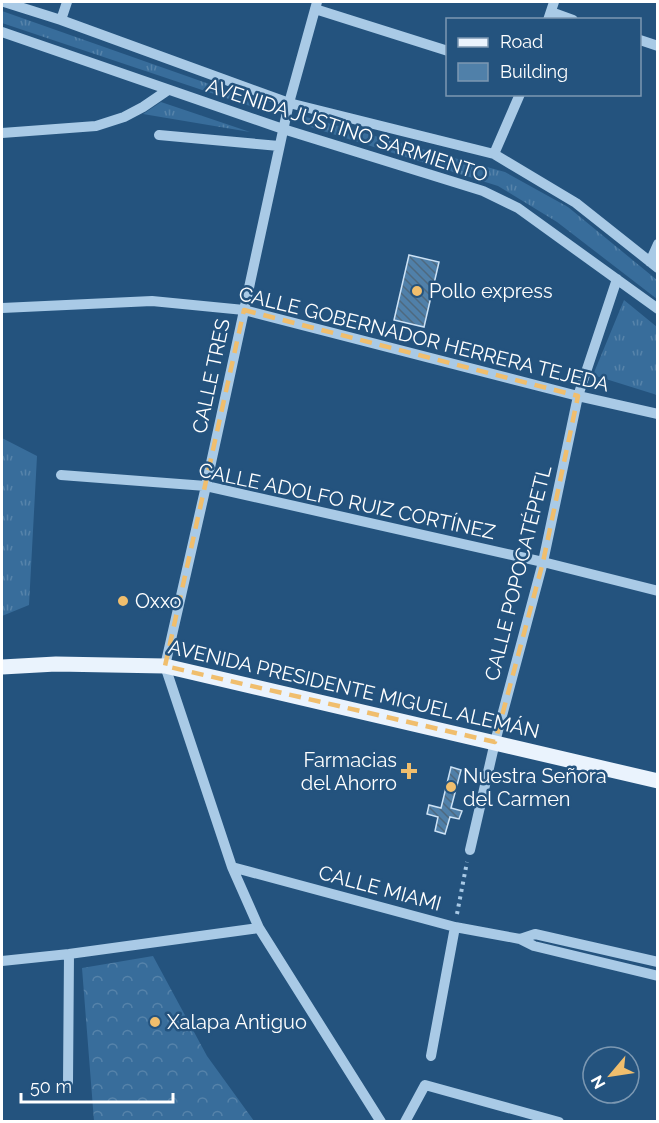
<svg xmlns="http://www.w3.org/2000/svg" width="659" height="1123" font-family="Raleway,sans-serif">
  <defs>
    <pattern id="grass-tufts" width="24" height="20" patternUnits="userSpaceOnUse" patternTransform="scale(1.5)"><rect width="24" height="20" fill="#386d9b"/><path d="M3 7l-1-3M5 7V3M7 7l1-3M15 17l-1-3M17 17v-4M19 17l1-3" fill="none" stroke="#5683aa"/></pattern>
    <pattern id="forest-crowns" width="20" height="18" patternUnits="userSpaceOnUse" patternTransform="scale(1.5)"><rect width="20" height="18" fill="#386d9b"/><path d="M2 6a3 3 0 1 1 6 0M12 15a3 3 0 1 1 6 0" fill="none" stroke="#5683aa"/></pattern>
    <pattern id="building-back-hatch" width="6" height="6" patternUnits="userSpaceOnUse" patternTransform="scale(1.5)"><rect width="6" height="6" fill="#5080a9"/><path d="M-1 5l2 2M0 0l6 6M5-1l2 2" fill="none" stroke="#4e697f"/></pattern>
  </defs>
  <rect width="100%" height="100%" fill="#24537e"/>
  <path fill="url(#grass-tufts)" d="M 2,11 L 263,103 L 262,110 L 2,23 Z
    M 161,102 L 250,132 L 143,114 Z
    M 306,117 L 505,172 L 568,207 L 657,280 L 657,299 L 557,222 L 498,186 L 304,125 Z
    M 624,300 L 657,327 L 657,395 L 593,375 Z
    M 2,438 L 37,456 L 29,605 L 2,616 Z"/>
  <path fill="url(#forest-crowns)" d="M 153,956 L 207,1056 L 254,1121 L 94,1121 L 82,968 Z"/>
  <path fill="url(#building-back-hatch)" stroke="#cde2f5" stroke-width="1.5" d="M 409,255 L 439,262 L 424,327 L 394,320 Z
    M 451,767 L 461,770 L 451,808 L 462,811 L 459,819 L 450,817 L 445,834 L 435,831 L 438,817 L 427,814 L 429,805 L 441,808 Z"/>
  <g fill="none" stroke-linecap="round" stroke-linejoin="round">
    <path stroke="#a9cae6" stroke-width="4" stroke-dasharray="3 4.5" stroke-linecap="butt" d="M 457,914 L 467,862"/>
    <path stroke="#a9cae6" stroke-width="10" d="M 4,2 L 61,20 L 289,103 L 494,154 L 576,203 L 658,268
      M 317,2 L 289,103 L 206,486 L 165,666 L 232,867 L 259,928 L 381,1122
      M 315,9 L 448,51
      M 551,12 L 573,20
      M 61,20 L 67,2
      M 548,20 L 554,2
      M 2,32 L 283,129 L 483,191 L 518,208 L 658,309
      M 640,40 L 658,46
      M 2,133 L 96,126 L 124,117 L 143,107 L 168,90
      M 159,135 L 279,146
      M 494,154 L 520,94
      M 650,262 L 658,244
      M 2,308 L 152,301 L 244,310 L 578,396 L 658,414
      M 61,475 L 206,486 L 543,562 L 658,591
      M 470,850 L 495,742 L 543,562 L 578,396 L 617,279
      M 232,867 L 455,927 L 520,939 L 534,946 L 658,976
      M 520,939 L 535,934 L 658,962
      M 2,961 L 69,954 L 259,928
      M 431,1056 L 455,927
      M 68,1083 L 69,954
      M 405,1122 L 425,1085 L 559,1122"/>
    <path stroke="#eaf3fd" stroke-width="15" d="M 2,667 L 56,664 L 165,666 L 658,781"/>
  </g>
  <path fill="none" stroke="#f0be6d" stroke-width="4.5" stroke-dasharray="12 8" stroke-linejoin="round" d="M 244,310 L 578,396 L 543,562 L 495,742 L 165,666 Z"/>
  <g fill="#f0be6d" stroke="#24537e" stroke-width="2">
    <circle cx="417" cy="291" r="6"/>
    <circle cx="123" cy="601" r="6"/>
    <path d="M406 762h6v6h6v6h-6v6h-6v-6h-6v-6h6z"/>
    <circle cx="451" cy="787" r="6"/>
    <circle cx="155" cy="1022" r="6"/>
  </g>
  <g text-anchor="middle" stroke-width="5" stroke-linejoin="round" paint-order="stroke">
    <g font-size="20" fill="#fff" stroke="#24537e">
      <text transform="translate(347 130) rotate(18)" y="7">AVENIDA JUSTINO SARMIENTO</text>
      <text transform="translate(424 339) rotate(14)" y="7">CALLE GOBERNADOR HERRERA TEJEDA</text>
      <text transform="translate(211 376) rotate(-78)" y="7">CALLE TRES</text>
      <text transform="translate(347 501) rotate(12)" y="7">CALLE ADOLFO RUIZ CORTÍNEZ</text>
      <text transform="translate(518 573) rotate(-76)" y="7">CALLE POPOCATÉPETL</text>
      <text transform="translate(354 689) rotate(13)" y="7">AVENIDA PRESIDENTE MIGUEL ALEMÁN</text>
      <text transform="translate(380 888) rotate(15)" y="7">CALLE MIAMI</text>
    </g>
    <g font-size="20" fill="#fff" stroke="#24537e" text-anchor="start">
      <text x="429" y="298">Pollo express</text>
      <text x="135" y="608">Oxxo</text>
      <text x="397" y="767" text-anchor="end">Farmacias<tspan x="397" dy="23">del Ahorro</tspan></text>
      <text x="463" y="783">Nuestra Señora<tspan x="463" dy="23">del Carmen</tspan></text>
      <text x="167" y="1029">Xalapa Antiguo</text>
    </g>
  </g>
  <rect width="659" height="1123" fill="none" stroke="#ffffff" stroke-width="6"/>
  <rect x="446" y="18" width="195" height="78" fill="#24537e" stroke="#7c98b2" stroke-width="1.5"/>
  <rect x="458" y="38" width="30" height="9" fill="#eaf3fd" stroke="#7c98b2" stroke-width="1.5"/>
  <text x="500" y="48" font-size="18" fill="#ffffff">Road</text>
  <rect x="458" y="63" width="30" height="18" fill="#5080a9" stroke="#7c98b2" stroke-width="1.5"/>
  <text x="500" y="78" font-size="18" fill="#ffffff">Building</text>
  <g transform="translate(611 1075) rotate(241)"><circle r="28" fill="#24537e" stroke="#7c98b2" stroke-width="1.5"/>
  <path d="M0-4.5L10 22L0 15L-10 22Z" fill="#f0be6d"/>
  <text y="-9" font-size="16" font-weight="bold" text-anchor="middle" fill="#ffffff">N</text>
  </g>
  <path d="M21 1093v9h152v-9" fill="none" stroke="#ffffff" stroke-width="3"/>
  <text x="30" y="1093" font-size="18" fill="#ffffff" stroke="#24537e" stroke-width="4.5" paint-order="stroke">50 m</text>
</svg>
